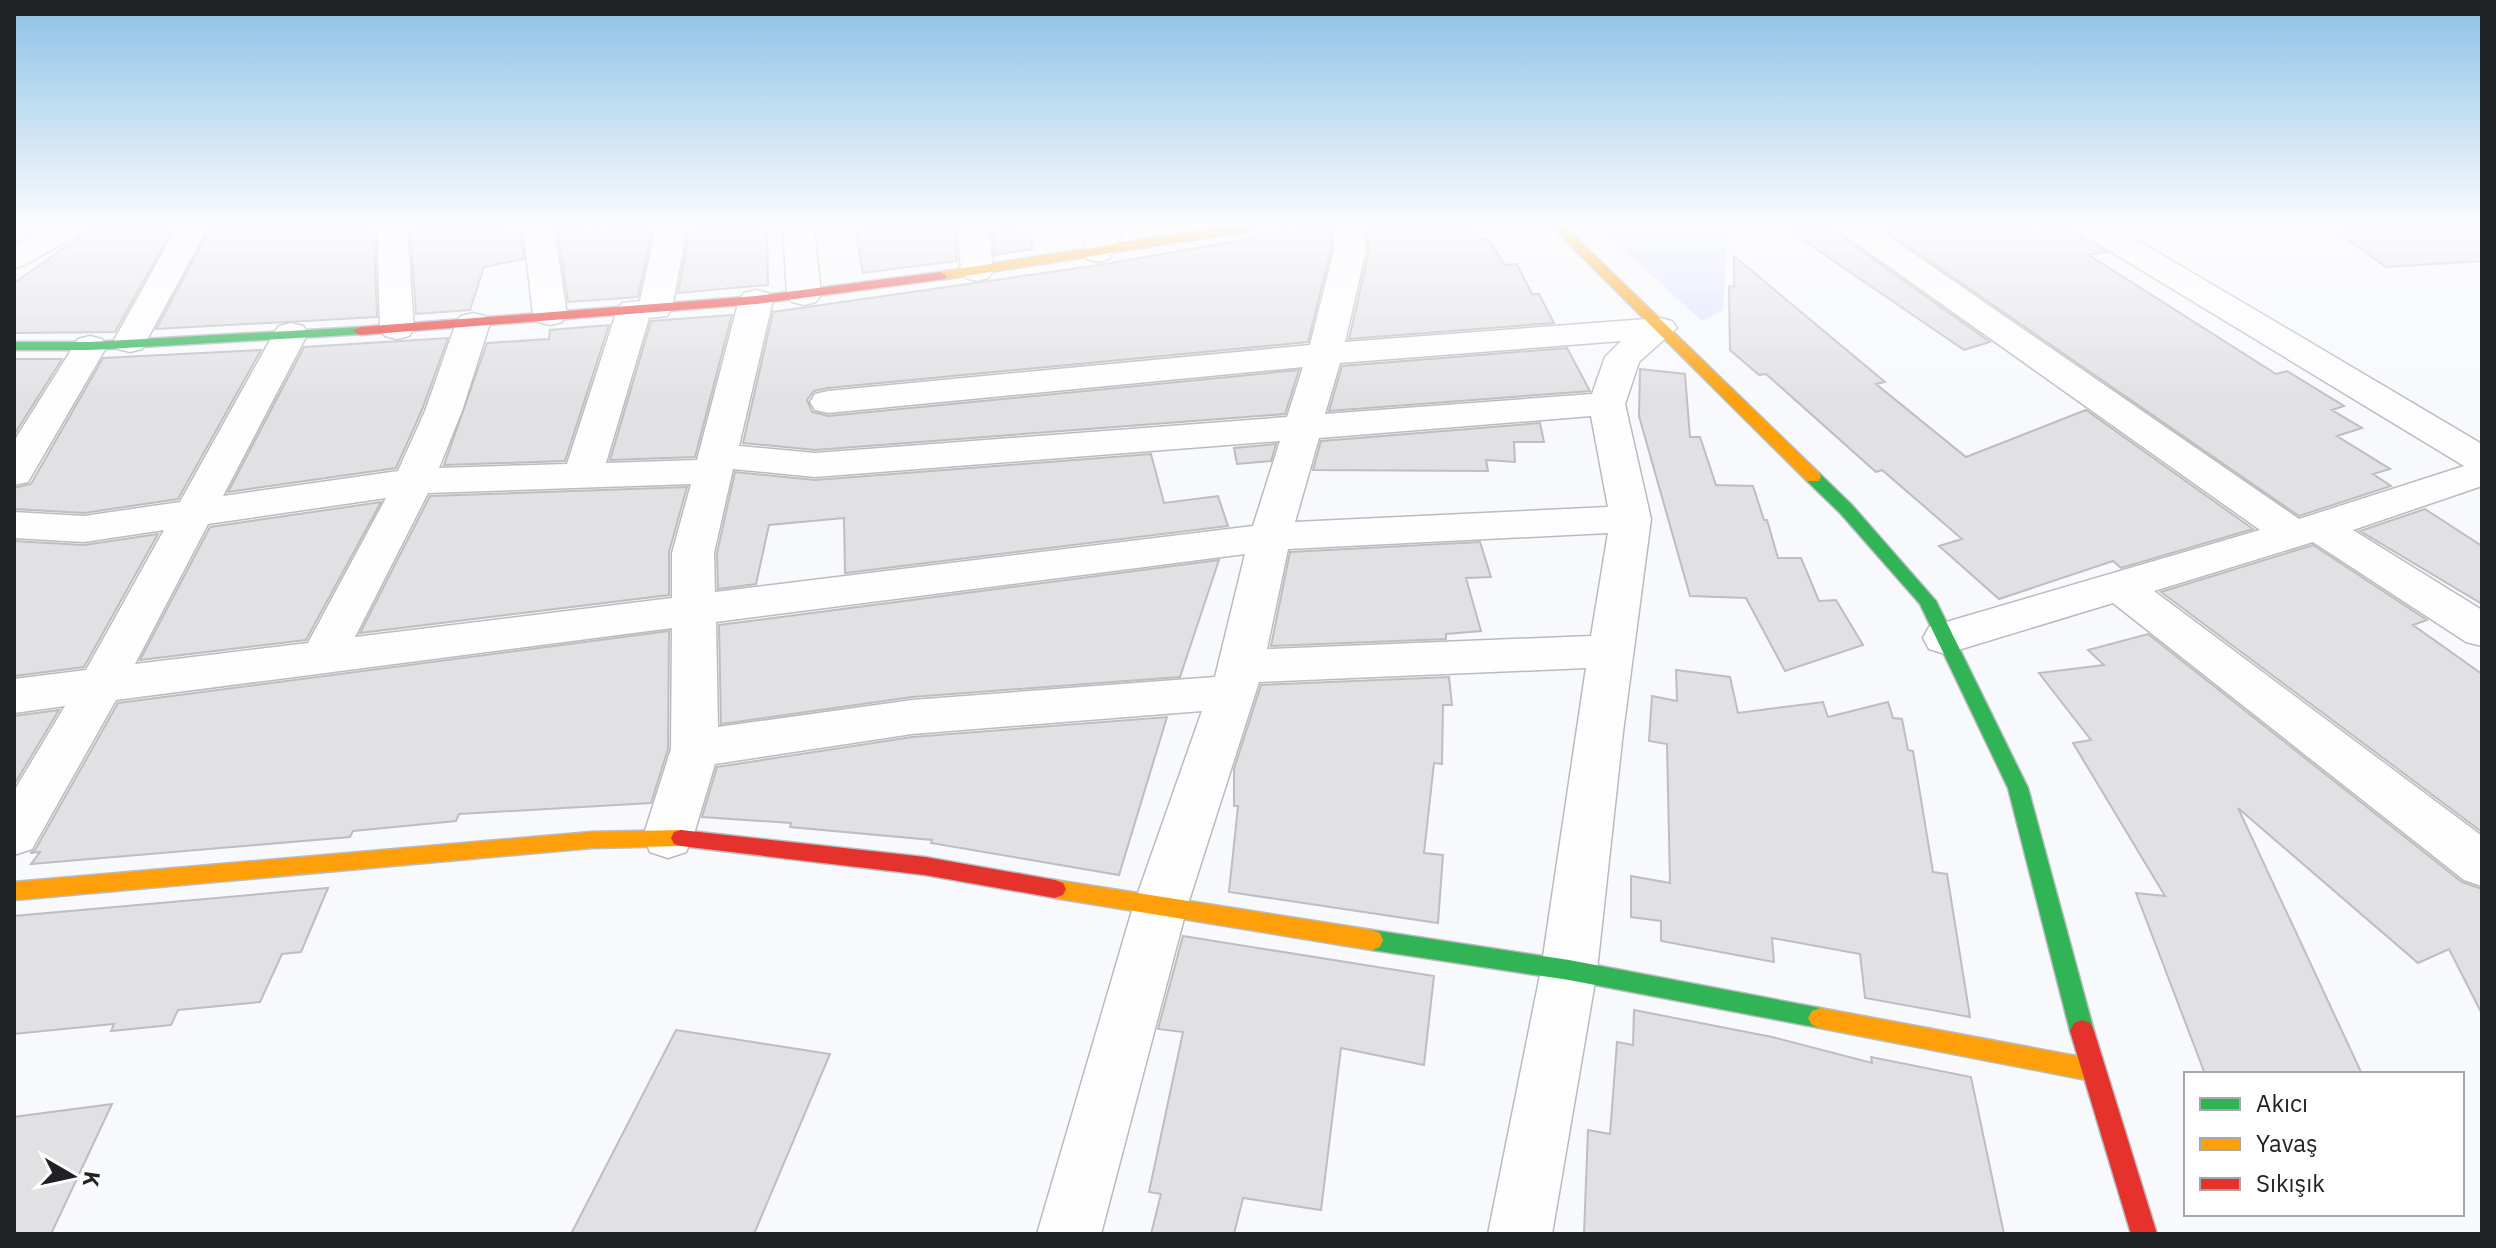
<svg xmlns="http://www.w3.org/2000/svg" width="2496" height="1248" font-family="'IBM Plex Sans',sans-serif">
  <rect width="100%" height="100%" fill="#f8f9fd"/>
  <path fill="#dde2fe" d="M 1599,227 L 1728,227 L 1723,310 L 1702,321 Z"/>
  <path fill="#e1e1e4" stroke="#bebdc0" stroke-width="2" d="M 88,227 L 174,227 L 115,332 L 14,333 L 14,283 L 80,237 Z
    M 211,227 L 374,227 L 377,317 L 156,329 Z
    M 410,227 L 520,227 L 524,259 L 484,267 L 470,310 L 416,314 Z
    M 557,227 L 586,227 L 587,231 L 614,227 L 653,227 L 638,297 L 568,302 Z
    M 690,227 L 767,227 L 768,285 L 678,293 Z
    M 855,227 L 955,227 L 957,261 L 863,273 Z
    M 992,227 L 1027,227 L 1033,249 L 995,255 Z
    M 1295,227 L 1331,227 L 1331,250 L 1308,342 L 828,388 L 814,391 L 807,400 L 812,412 L 828,416 L 1299,370 L 1285,414 L 815,450 L 743,443 L 773,312 L 1099,265 L 1260,237 L 1264,232 Z
    M 1367,227 L 1471,227 L 1479,240 L 1489,240 L 1505,265 L 1517,264 L 1532,294 L 1539,294 L 1554,323 L 1349,339 L 1369,251 Z
    M 1784,227 L 1836,227 L 1841,236 L 1990,342 L 1964,350 Z
    M 1880,227 L 2075,227 L 2080,237 L 2106,252 L 2089,255 L 2276,374 L 2287,371 L 2344,406 L 2332,410 L 2362,428 L 2337,436 L 2390,469 L 2373,474 L 2391,486 L 2299,516 Z
    M 2331,227 L 2482,227 L 2482,261 L 2386,267 Z
    M 1734,256 L 1885,382 L 1876,384 L 1966,457 L 2086,410 L 2253,529 L 2121,568 L 2113,561 L 1999,599 L 1939,546 L 1962,539 L 1882,470 L 1876,472 L 1766,374 L 1759,375 L 1730,350 L 1729,286 L 1734,287 Z
    M 732,315 L 695,457 L 610,460 L 651,321 Z
    M 609,325 L 565,461 L 444,465 L 487,343 L 549,339 L 550,330 Z
    M 448,338 L 422,410 L 396,468 L 228,492 L 304,347 Z
    M 1567,348 L 1590,391 L 1329,411 L 1342,366 Z
    M 261,350 L 178,499 L 84,513 L 14,509 L 14,488 L 31,484 L 103,358 Z
    M 14,359 L 62,359 L 14,435 Z
    M 1640,369 L 1685,374 L 1690,437 L 1700,437 L 1716,485 L 1753,486 L 1764,520 L 1767,520 L 1778,558 L 1801,558 L 1819,601 L 1836,600 L 1863,645 L 1785,671 L 1746,598 L 1690,596 L 1639,416 Z
    M 1540,423 L 1544,442 L 1514,442 L 1515,462 L 1486,460 L 1488,471 L 1313,470 L 1321,441 Z
    M 1276,444 L 1271,461 L 1237,464 L 1234,448 Z
    M 1151,454 L 1164,503 L 1218,496 L 1228,526 L 845,573 L 844,518 L 769,525 L 756,584 L 718,589 L 717,553 L 735,472 L 815,480 Z
    M 687,487 L 669,552 L 669,595 L 360,633 L 430,496 Z
    M 381,502 L 306,640 L 140,660 L 210,527 Z
    M 2425,509 L 2482,546 L 2482,604 L 2360,531 Z
    M 158,534 L 84,667 L 14,676 L 14,541 L 84,545 Z
    M 1480,542 L 1491,577 L 1466,578 L 1481,631 L 1446,634 L 1446,639 L 1271,646 L 1290,552 Z
    M 2313,545 L 2427,620 L 2413,625 L 2482,674 L 2482,832 L 2161,592 Z
    M 1219,560 L 1180,677 L 912,697 L 721,724 L 719,625 Z
    M 669,631 L 668,749 L 651,803 L 459,814 L 456,821 L 353,831 L 350,837 L 31,864 L 40,852 L 30,853 L 35,850 L 118,703 Z
    M 2148,634 L 2462,882 L 2482,889 L 2482,1014 L 2449,949 L 2418,963 L 2238,808 L 2362,1074 L 2205,1074 L 2136,893 L 2165,896 L 2073,743 L 2091,740 L 2039,673 L 2104,665 L 2088,650 Z
    M 1676,670 L 1730,677 L 1738,713 L 1823,702 L 1828,717 L 1888,702 L 1893,718 L 1902,719 L 1908,750 L 1913,751 L 1933,872 L 1947,874 L 1970,1017 L 1865,998 L 1860,954 L 1772,938 L 1774,962 L 1661,941 L 1661,921 L 1631,917 L 1631,876 L 1670,883 L 1667,744 L 1649,741 L 1652,696 L 1677,701 Z
    M 1449,677 L 1452,705 L 1443,705 L 1442,764 L 1434,763 L 1424,853 L 1443,855 L 1438,923 L 1229,892 L 1238,806 L 1234,806 L 1234,769 L 1261,685 Z
    M 59,710 L 14,785 L 14,716 Z
    M 1167,717 L 1119,875 L 931,843 L 932,840 L 790,827 L 791,823 L 702,817 L 717,767 L 912,737 Z
    M 328,888 L 301,952 L 282,954 L 260,1002 L 178,1010 L 171,1025 L 111,1031 L 114,1024 L 14,1034 L 14,916 Z
    M 1183,936 L 1434,976 L 1424,1065 L 1341,1048 L 1321,1210 L 1243,1198 L 1234,1234 L 1151,1234 L 1161,1194 L 1149,1192 L 1183,1032 L 1158,1029 Z
    M 1634,1010 L 1772,1037 L 1872,1063 L 1871,1057 L 1971,1077 L 2004,1234 L 1584,1234 L 1588,1130 L 1610,1134 L 1617,1042 L 1633,1045 Z
    M 676,1030 L 830,1054 L 754,1234 L 571,1234 Z
    M 112,1104 L 51,1234 L 14,1234 L 14,1117 Z"/>
  <g fill="none" stroke-linecap="round" stroke-linejoin="round">
    <defs>
      <path id="street" d="M 45,227 L 83,227 L 79,234 L 25,265 L 14,268 L 14,245 Z
        M 177,227 L 208,227 L 142,349 L 130,352 L 118,349 L 113,342 Z
        M 377,227 L 407,227 L 414,329 L 409,336 L 397,339 L 385,336 L 380,329 Z
        M 523,227 L 554,227 L 567,315 L 562,322 L 550,325 L 538,322 L 533,315 Z
        M 656,227 L 687,227 L 672,309 L 667,316 L 649,318 L 606,463 L 697,460 L 739,300 L 744,293 L 756,290 L 768,293 L 773,300 L 739,446 L 815,453 L 1287,417 L 1303,367 L 828,413 L 815,410 L 810,402 L 815,394 L 828,391 L 1310,345 L 1334,250 L 1334,227 L 1364,227 L 1366,250 L 1345,342 L 1660,318 L 1672,321 L 1677,328 L 1639,362 L 1625,404 L 1651,519 L 1623,732 L 1597,970 L 1552,1234 L 1488,1234 L 1541,970 L 1586,668 L 1259,682 L 1187,907 L 1101,1234 L 1037,1234 L 1133,907 L 1202,711 L 912,734 L 715,764 L 693,837 L 686,852 L 668,858 L 650,852 L 643,837 L 671,749 L 672,628 L 116,700 L 32,849 L 14,855 L 14,791 L 65,706 L 14,713 L 14,679 L 86,670 L 164,530 L 84,542 L 14,538 L 14,512 L 84,516 L 180,502 L 274,333 L 279,326 L 291,323 L 303,326 L 308,333 L 223,496 L 398,471 L 425,411 L 456,323 L 461,316 L 473,313 L 485,316 L 490,323 L 462,411 L 439,468 L 567,464 L 617,310 L 622,303 L 640,301 ZM 1621,341 L 1605,357 L 1592,394 L 1325,414 L 1340,363 ZM 1591,416 L 1608,507 L 1295,522 L 1319,438 ZM 1280,441 L 1253,526 L 715,592 L 714,553 L 733,469 L 815,477 ZM 691,484 L 672,553 L 672,598 L 355,637 L 428,493 ZM 386,498 L 308,643 L 135,664 L 208,524 ZM 1608,533 L 1591,636 L 1267,649 L 1288,549 ZM 1245,554 L 1215,677 L 912,700 L 718,727 L 716,622 Z
        M 783,227 L 814,227 L 821,295 L 816,302 L 804,305 L 792,302 L 787,295 Z
        M 958,227 L 989,227 L 993,271 L 988,278 L 977,281 L 966,278 L 961,271 Z
        M 1093,227 L 1124,227 L 1109,259 L 1098,262 L 1087,259 L 1082,252 Z
        M 1839,227 L 1875,227 L 2299,519 L 2464,466 L 2082,234 L 2078,227 L 2115,227 L 2482,444 L 2482,486 L 2353,530 L 2482,610 L 2482,646 L 2466,642 L 2313,542 L 2154,591 L 2482,836 L 2482,886 L 2464,880 L 2113,603 L 1945,654 L 1929,649 L 1923,638 L 1929,627 L 2260,530 L 1843,234 Z
        M 90,336 L 102,339 L 107,346 L 28,482 L 14,485 L 14,441 L 78,339 Z"/>
      <path id="fast" d="M 360,327 L 365,328 L 365,334 L 90,350 L 14,350 L 14,342 L 90,342 Z
        M 1813,472 L 1819,473 L 1852,505 L 1936,601 L 2028,788 L 2094,1031 L 2090,1039 L 2082,1042 L 2074,1039 L 2070,1031 L 2008,788 L 1920,604 L 1840,513 L 1807,481 L 1805,477 Z
        M 1372,930 L 1569,960 L 1820,1008 L 1828,1011 L 1832,1018 L 1828,1025 L 1820,1028 L 1569,980 L 1372,950 L 1364,947 L 1361,940 L 1364,933 Z"/>
      <path id="slow" d="M 1223,227 L 1254,227 L 1248,231 L 940,280 L 933,276 L 940,272 Z
        M 1552,227 L 1565,227 L 1819,473 L 1821,477 L 1819,481 L 1807,481 Z
        M 681,830 L 688,832 L 691,838 L 688,844 L 681,846 L 591,848 L 14,900 L 14,882 L 591,832 Z
        M 1055,880 L 1372,930 L 1380,933 L 1383,940 L 1380,947 L 1372,950 L 1055,898 L 1047,895 L 1044,889 L 1047,883 Z
        M 1820,1008 L 2092,1059 L 2100,1062 L 2104,1070 L 2100,1078 L 2092,1081 L 1820,1028 L 1812,1025 L 1808,1018 L 1812,1011 Z"/>
      <path id="jam" d="M 940,272 L 947,276 L 945,279 L 756,304 L 360,335 L 353,331 L 360,327 L 756,296 Z
        M 681,830 L 925,857 L 1055,880 L 1063,883 L 1066,889 L 1063,895 L 1055,898 L 925,875 L 681,846 L 674,844 L 671,838 L 674,832 Z
        M 2082,1020 L 2090,1023 L 2094,1031 L 2157,1234 L 2131,1234 L 2070,1031 L 2074,1023 Z"/>
    </defs>
    <use href="#street" stroke="#babbbe" stroke-width="3"/>
    <use href="#fast" stroke="#babbbe" stroke-width="3"/>
    <use href="#slow" stroke="#babbbe" stroke-width="3"/>
    <use href="#jam" stroke="#babbbe" stroke-width="3"/>
    <use href="#street" fill="#fefeff" fill-rule="evenodd"/>
    <use href="#fast" fill="#30b455" fill-rule="evenodd"/>
    <use href="#slow" fill="#ff9f0a" fill-rule="evenodd"/>
    <use href="#jam" fill="#e5322d" fill-rule="evenodd"/>
  </g>
  <linearGradient id="sky" x2="0" y2="1"><stop stop-color="#8bc1e6"/><stop offset="0.56" stop-color="#fcfcfe"/><stop offset="1" stop-color="#fcfcfe" stop-opacity="0"/></linearGradient>
  <rect width="2496" height="402" fill="url(#sky)"/>
  <rect width="2496" height="1248" fill="none" stroke="#212225" stroke-width="32"/>
  <rect x="2184" y="1072" width="280" height="144" fill="#ffffff" stroke="#a6a7a8" stroke-width="2"/>
  <rect x="2200" y="1098" width="40" height="12" fill="#30b455" stroke="#a6a7a8" stroke-width="2"/>
  <text x="2256" y="1112" font-size="24" fill="#212225">Akıcı</text>
  <rect x="2200" y="1138" width="40" height="12" fill="#ff9f0a" stroke="#a6a7a8" stroke-width="2"/>
  <text x="2256" y="1152" font-size="24" fill="#212225">Yavaş</text>
  <rect x="2200" y="1178" width="40" height="12" fill="#e5322d" stroke="#a6a7a8" stroke-width="2"/>
  <text x="2256" y="1192" font-size="24" fill="#212225">Sıkışık</text>
  <g transform="translate(72 1176) rotate(99)" stroke="#ffffff" stroke-width="6" paint-order="stroke">
  <path d="M0-6L14 30L0 20L-14 30Z" fill="#212225"/>
  <text y="-12" font-size="22" font-weight="bold" text-anchor="middle" fill="#212225">K</text>
  </g>
</svg>
